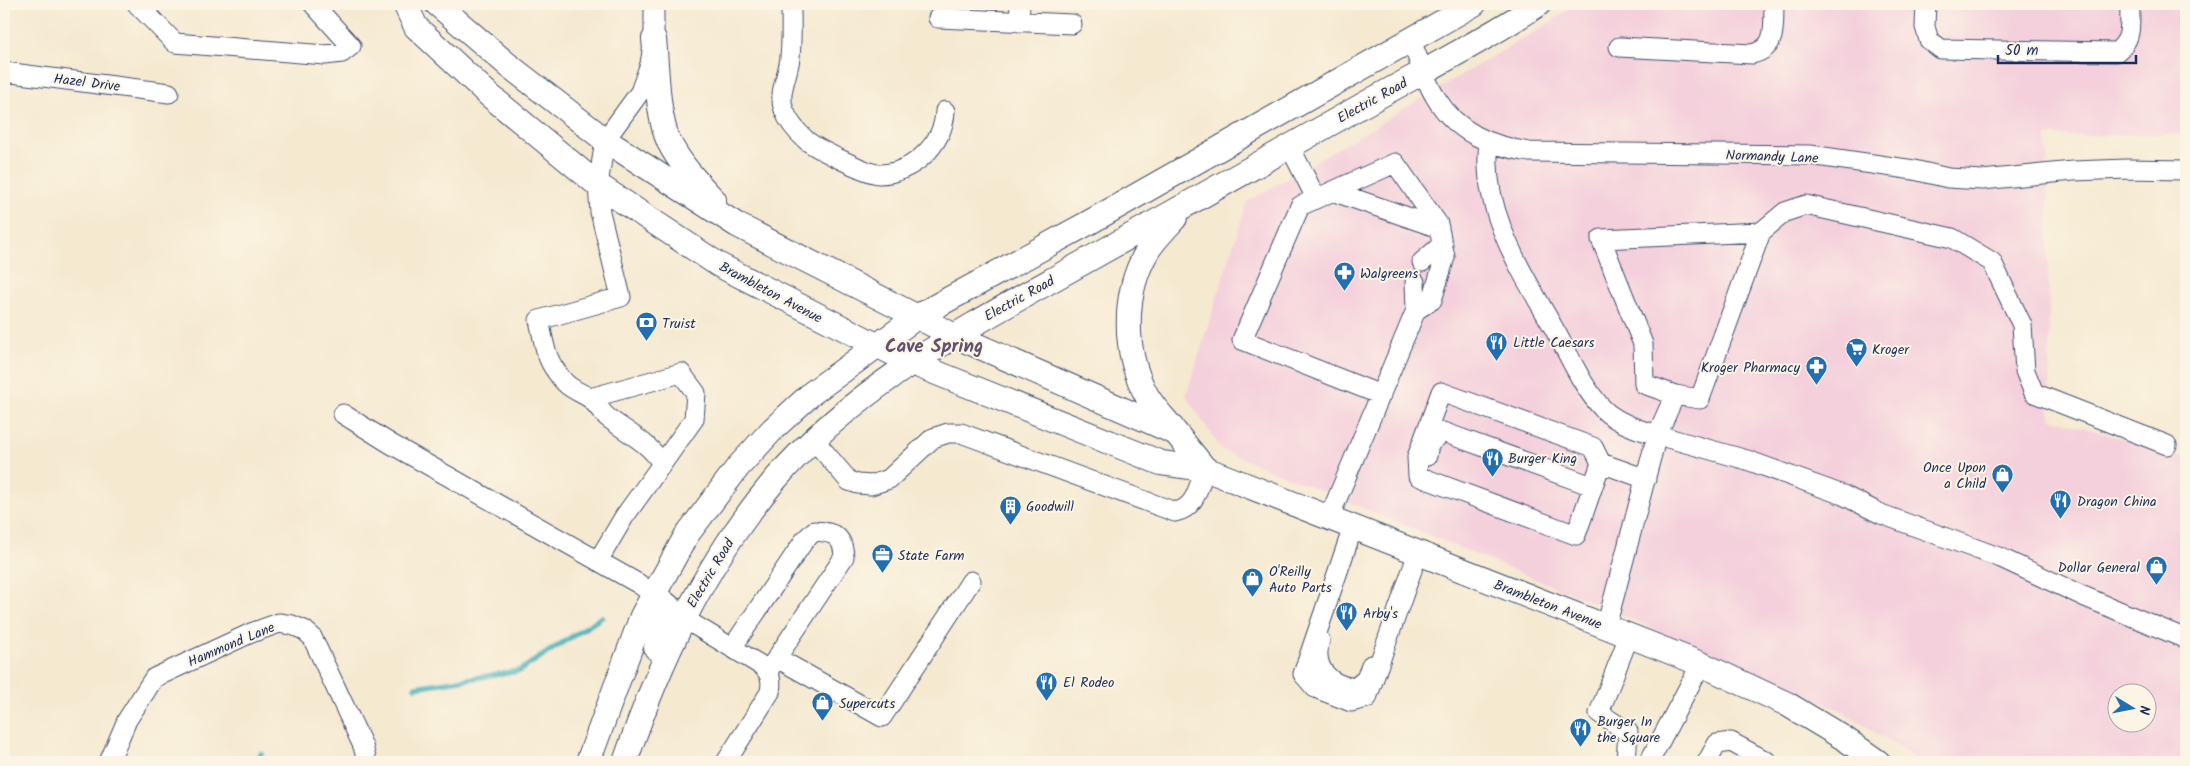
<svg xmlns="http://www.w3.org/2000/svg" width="2190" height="766" font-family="Kalam,sans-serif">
  <rect width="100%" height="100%" fill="#fcf5e5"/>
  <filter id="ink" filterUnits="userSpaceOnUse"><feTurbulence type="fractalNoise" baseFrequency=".02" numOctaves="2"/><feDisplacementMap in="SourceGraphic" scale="10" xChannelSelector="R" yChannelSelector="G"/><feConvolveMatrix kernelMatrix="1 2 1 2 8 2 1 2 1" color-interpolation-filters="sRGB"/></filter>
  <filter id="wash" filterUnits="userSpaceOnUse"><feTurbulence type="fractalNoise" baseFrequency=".0096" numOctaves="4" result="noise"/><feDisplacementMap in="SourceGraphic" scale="20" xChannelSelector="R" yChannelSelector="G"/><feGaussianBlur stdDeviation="1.12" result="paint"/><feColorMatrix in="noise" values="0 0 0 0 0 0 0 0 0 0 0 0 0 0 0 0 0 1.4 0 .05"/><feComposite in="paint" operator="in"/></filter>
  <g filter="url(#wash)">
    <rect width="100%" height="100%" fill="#f5e9d0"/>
    <path fill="#f4cfdc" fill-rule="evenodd" d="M 1575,4 L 2186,4 L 2186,134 L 2047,136 L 2050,418 L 2186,457 L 2186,762 L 1920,762 L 1843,711 L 1584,599 L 1222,450 L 1186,396 L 1247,202 L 1551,22 ZM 2118,694 L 2148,694 L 2148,724 L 2118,724 Z"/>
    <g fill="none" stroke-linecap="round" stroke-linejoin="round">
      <path stroke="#40aebd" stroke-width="5.5" d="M 415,687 L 519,671 L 602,617
        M 255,762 L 261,754"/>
    </g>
  </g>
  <g filter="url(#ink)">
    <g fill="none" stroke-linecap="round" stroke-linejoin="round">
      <defs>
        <path id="minor" d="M 137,4 L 175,43 L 325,55 L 342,53 L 351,46 L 313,4
          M 791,4 C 791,22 792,39 790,57 C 789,74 777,93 784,110 C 788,121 797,132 806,140 C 815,148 868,174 879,174 C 912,174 944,144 945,111
          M 1926,4 L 1925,27 L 1929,40 L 1941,49 L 2116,52 C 2134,39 2129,24 2130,4
          M 938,18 L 1072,24
          M 1019,22 L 1020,4
          M 1411,41 C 1419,59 1425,81 1436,98 C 1457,133 1491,146 1529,152 L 1810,155 L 1914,170 L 1948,178 L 1982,180 L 2073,171 L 2127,169 L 2186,170
          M 1619,47 L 1752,54 C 1778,48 1773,26 1774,4
          M 4,72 L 169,93
          M 1489,143 C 1480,212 1525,276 1557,334 C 1571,359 1583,388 1603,409 C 1617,423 1639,430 1657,435 L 1606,627
          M 1290,147 L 1316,198
          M 1332,191 L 1439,228
          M 1422,262 L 1443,244
          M 1415,282 L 1416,310
          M 1675,395 L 1644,384 L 1643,344 L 1601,239 L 1761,232
          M 590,398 L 681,373 L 696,393 L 694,419 L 662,464
          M 343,414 L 391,444 L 639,584 L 653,594
          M 814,440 L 849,481 L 858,484 L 871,485 L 889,479 L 933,438 L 948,433 L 961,433 L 1175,512 C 1196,508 1198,487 1205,469
          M 2167,445 L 2034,393 L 2025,371 L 2022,325 L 1992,262 L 1952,238 L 1806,205 L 1785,212 L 1761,232 L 1700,399 L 1675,395 L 1657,435 L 1747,460 L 1843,495 L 1881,514 L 2001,558 L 2083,596 L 2186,639
          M 1427,456 L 1429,444 L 1443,432 L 1592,486
          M 1601,463 L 1593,447 L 1441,392 L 1417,457 L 1418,476 L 1576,535 L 1601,463 L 1646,479
          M 1329,518 L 1416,310 L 1432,300 L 1445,257 L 1438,224 L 1395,163 L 1300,206 L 1242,340 L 1381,395
          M 1353,527 L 1303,674 L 1315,688 L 1351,702 L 1367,698 L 1418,553
          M 598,561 L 624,517 L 662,464 C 649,442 626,432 607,417 C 600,411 596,402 588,397 C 572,388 567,388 556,371 C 545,357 543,337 539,320 L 621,297 L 600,212 L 598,185 L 605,140 L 640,92 L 650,64 L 654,39 L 654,4
          M 683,618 L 762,666 C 771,674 772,681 770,692 L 726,762
          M 1320,640 C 1312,667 1328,685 1355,688 L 1366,679 L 1371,665
          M 732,648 L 804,541 L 814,531 C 833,532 843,535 844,557 L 768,671
          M 777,658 L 882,717 L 971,581
          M 109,762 L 127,720 L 154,678 L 251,633 L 279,623 L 292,625 L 304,630 L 312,637 L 363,746 L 367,762
          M 1626,762 L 1628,732 L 1599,713 L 1629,636
          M 1649,762 L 1701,664
          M 1707,762 L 1717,744 L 1731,742 L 1768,762"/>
        <path id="major" d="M 405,4 L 416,27 L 489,95 L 598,185 L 719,265 L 912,363 L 1161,463 L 1205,469 L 1701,664 L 1787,704 L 1845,739 L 1878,762
          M 437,4 L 508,65 L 605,140 L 737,225 L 953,335 L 1176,433 L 1205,469
          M 654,39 C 657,67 657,117 669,142 C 680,164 697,182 714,200
          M 1173,429 C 1165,419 1154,408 1147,396 C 1123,353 1122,293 1148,250 C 1155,239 1166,228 1175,218
          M 653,594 L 668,606 L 656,648
          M 588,762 L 642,616 L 686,536 L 738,467 L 773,429 L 812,393 L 918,316 L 1090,222 L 1474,4
          M 625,762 C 660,660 704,564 774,481 C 853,388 963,330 1068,271 C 1166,216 1265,161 1363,105 C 1422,72 1483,41 1539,4"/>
      </defs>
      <use href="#minor" stroke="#3c4b6f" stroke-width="21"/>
      <use href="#major" stroke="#3c4b6f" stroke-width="26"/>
      <use href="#minor" stroke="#fff" stroke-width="19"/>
      <use href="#major" stroke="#fff" stroke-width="24"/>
    </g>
  </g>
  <defs>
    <symbol id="pharmacy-pin" viewBox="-11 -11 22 30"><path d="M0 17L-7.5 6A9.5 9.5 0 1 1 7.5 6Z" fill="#1f6fb2" stroke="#fcf5e5"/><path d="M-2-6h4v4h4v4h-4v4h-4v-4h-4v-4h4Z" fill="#fff"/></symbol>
    <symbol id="bank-pin" viewBox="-11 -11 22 30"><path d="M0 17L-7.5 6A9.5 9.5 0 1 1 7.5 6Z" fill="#1f6fb2" stroke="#fcf5e5"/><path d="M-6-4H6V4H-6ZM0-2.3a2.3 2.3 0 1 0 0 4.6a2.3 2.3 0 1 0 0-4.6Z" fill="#fff"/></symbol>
    <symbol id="restaurant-pin" viewBox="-11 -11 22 30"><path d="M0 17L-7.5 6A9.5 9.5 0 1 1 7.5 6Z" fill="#1f6fb2" stroke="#fcf5e5"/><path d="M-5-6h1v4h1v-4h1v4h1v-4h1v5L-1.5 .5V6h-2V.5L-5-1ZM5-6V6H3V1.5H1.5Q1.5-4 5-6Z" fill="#fff"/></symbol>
    <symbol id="supermarket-pin" viewBox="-11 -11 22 30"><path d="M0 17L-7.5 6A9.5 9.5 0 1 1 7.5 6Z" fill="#1f6fb2" stroke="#fcf5e5"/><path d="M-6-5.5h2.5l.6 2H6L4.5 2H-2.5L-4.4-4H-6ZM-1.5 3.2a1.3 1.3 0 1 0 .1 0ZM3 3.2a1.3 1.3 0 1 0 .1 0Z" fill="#fff"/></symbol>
    <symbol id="shop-pin" viewBox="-11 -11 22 30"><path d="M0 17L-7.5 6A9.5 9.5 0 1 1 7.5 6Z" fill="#1f6fb2" stroke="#fcf5e5"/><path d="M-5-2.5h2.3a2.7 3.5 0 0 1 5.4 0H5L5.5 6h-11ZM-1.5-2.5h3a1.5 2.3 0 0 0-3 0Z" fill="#fff"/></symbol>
    <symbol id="building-pin" viewBox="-11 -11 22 30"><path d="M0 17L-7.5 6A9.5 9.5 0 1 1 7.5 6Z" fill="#1f6fb2" stroke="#fcf5e5"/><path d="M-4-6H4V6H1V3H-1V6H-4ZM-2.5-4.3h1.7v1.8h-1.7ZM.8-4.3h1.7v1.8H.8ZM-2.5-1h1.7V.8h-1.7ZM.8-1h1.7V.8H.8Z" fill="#fff"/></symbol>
    <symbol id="office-pin" viewBox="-11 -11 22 30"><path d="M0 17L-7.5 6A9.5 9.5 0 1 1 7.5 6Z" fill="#1f6fb2" stroke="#fcf5e5"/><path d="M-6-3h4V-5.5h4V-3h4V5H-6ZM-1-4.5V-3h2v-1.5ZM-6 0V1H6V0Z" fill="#fff"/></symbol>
  </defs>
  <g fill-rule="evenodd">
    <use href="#pharmacy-pin" x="1332" y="260" width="25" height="34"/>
    <use href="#bank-pin" x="634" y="310" width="25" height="34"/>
    <use href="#restaurant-pin" x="1484" y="330" width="25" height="34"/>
    <use href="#supermarket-pin" x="1844" y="336" width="25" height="34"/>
    <use href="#pharmacy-pin" x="1804" y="354" width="25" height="34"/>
    <use href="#restaurant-pin" x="1480" y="446" width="25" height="34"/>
    <use href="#shop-pin" x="1990" y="462" width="25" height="34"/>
    <use href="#restaurant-pin" x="2048" y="488" width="25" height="34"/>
    <use href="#building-pin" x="998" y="494" width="25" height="34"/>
    <use href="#office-pin" x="870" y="542" width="25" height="34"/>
    <use href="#shop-pin" x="2144" y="554" width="25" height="34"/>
    <use href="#shop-pin" x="1240" y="566" width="25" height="34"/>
    <use href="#restaurant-pin" x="1334" y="600" width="25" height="34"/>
    <use href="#restaurant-pin" x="1034" y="670" width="25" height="34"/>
    <use href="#shop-pin" x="810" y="690" width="25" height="34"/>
    <use href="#restaurant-pin" x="1568" y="716" width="25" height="34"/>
  </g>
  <g text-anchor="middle" stroke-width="4" stroke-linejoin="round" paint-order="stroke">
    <g font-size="14" fill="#1b2f5e" stroke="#fcf5e5">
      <text transform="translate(87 82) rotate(7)" y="5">Hazel Drive</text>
      <text transform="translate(1372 100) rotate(-29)" y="5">Electric Road</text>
      <text transform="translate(1772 156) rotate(2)" y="5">Normandy Lane</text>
      <text transform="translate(771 292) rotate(28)" y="5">Brambleton Avenue</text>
      <text transform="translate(1019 298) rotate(-29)" y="5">Electric Road</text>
      <text transform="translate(710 573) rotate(-59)" y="5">Electric Road</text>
      <text transform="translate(1548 604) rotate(21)" y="5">Brambleton Avenue</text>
      <text transform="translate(231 644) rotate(-23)" y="5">Hammond Lane</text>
    </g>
    <g font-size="14" fill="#1b2f5e" stroke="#fcf5e5" text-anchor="start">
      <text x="1360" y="278">Walgreens</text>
      <text x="662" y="328">Truist</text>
      <text x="1513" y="347">Little Caesars</text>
      <text x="1872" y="354">Kroger</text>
      <text x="1800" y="372" text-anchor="end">Kroger Pharmacy</text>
      <text x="1508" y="463">Burger King</text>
      <text x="1986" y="472" text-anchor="end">Once Upon<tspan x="1986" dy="16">a Child</tspan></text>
      <text x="2077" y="506">Dragon China</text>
      <text x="1026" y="511">Goodwill</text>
      <text x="898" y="560">State Farm</text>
      <text x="2140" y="572" text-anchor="end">Dollar General</text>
      <text x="1269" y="576">O'Reilly<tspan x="1269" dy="16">Auto Parts</tspan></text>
      <text x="1363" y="618">Arby's</text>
      <text x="1063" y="687">El Rodeo</text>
      <text x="839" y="708">Supercuts</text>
      <text x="1597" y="726">Burger In<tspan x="1597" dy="16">the Square</tspan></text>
    </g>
    <g font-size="19" font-weight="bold" fill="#62516f" stroke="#fcf5e5">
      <text x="934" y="352">Cave Spring</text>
    </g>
  </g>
  <rect width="2190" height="766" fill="none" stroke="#fcf5e5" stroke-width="20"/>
  <g transform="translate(2132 708) rotate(100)"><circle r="24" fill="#fcf5e5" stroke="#a2a6af"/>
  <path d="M0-4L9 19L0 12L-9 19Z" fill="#1f6fb2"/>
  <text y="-8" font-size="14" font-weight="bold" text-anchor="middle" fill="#1b2f5e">N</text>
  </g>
  <path d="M1998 55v8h138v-8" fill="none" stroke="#1b2f5e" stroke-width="2.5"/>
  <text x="2005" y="55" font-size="15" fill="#1b2f5e" stroke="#fcf5e5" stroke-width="4" paint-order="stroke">50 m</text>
</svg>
